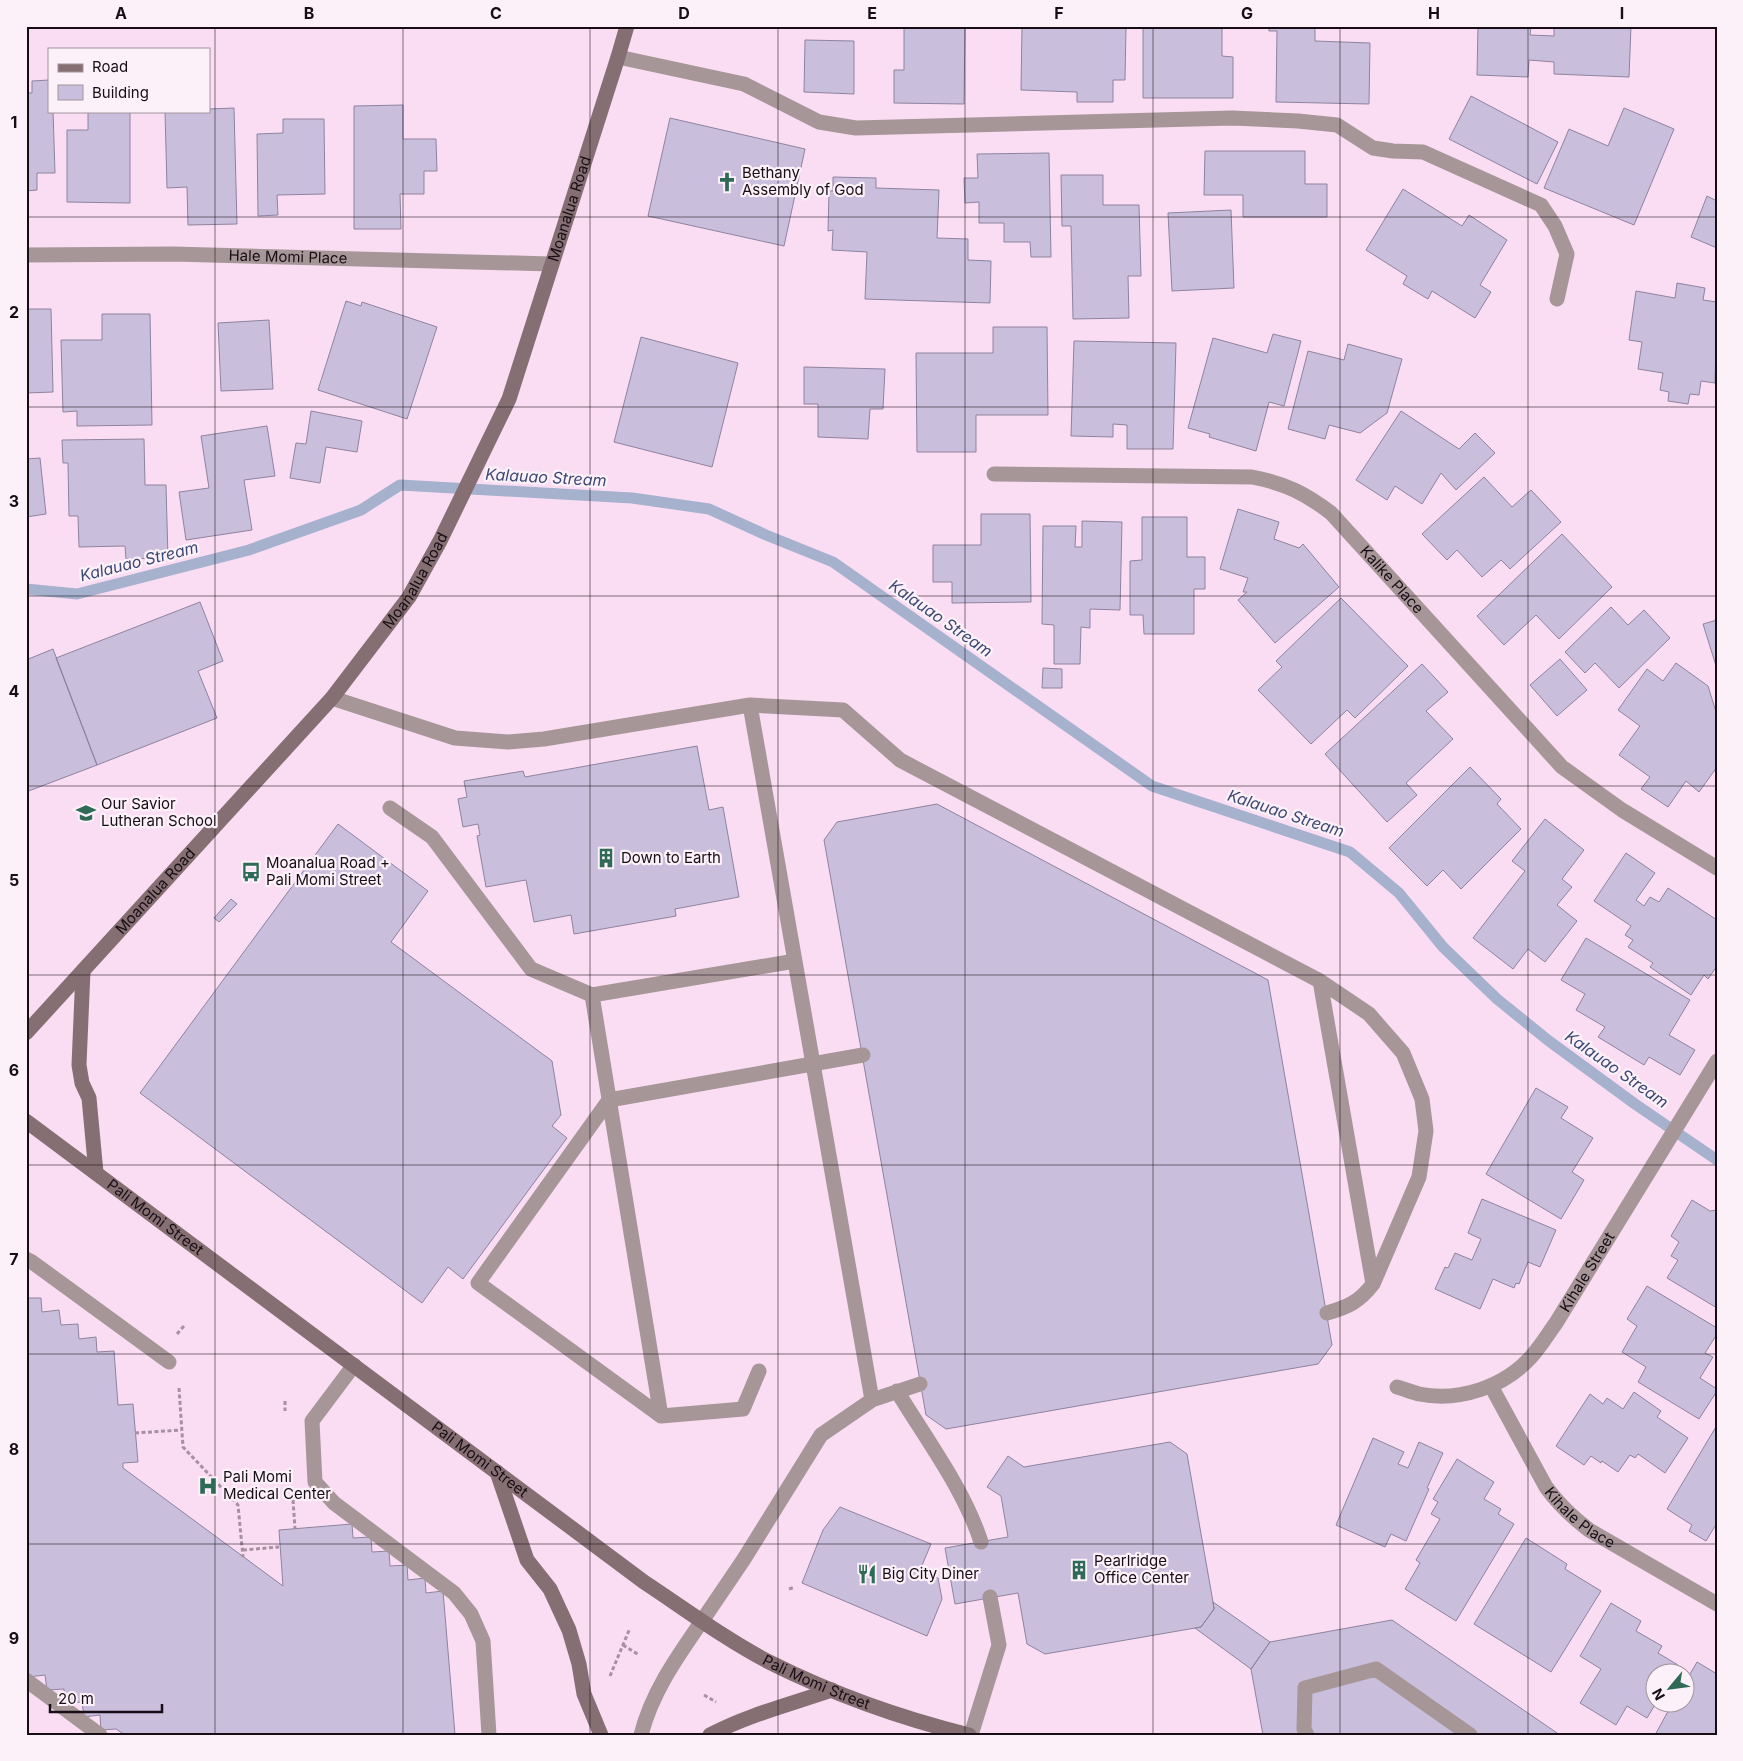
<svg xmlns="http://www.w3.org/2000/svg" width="1743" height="1761" font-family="Inter,sans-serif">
  <rect width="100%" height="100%" fill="#fbddf3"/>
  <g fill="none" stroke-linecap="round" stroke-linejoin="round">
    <path stroke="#a6b1ce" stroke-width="11" d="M 26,589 L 77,594 L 249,550 L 361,510 L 400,485 L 632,498 L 709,509 L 766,535 L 833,562 L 1152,786 L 1350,852 L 1399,893 L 1443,947 L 1497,999 L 1549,1041 L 1635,1104 L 1717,1160"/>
  </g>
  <path fill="#c9bedc" stroke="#8e839f" d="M 904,26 L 965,27 L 964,104 L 894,103 L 894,70 L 904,70 Z
    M 1022,26 L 1126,27 L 1125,80 L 1113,80 L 1113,102 L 1077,102 L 1077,92 L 1021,90 Z
    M 1143,26 L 1222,26 L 1222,56 L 1233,57 L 1233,98 L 1143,98 Z
    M 1269,26 L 1315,26 L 1315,41 L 1370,43 L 1369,104 L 1276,102 L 1277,31 L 1269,31 Z
    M 1478,26 L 1531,26 L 1530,35 L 1554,36 L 1554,26 L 1631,26 L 1629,77 L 1554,74 L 1554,62 L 1529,60 L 1528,77 L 1477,75 Z
    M 805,40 L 854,41 L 854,94 L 804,92 Z
    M 49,80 L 49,111 L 53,111 L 55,173 L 37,173 L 37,190 L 26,191 L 26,93 L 32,93 L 32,81 Z
    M 1471,96 L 1558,142 L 1537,184 L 1449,139 Z
    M 403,105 L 403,139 L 436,139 L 437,171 L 424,171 L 424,194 L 400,194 L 401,229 L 354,229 L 354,106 Z
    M 234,108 L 237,224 L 188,225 L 187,187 L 167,188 L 165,111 L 209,111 L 209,109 Z
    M 1624,108 L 1674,129 L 1634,225 L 1544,188 L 1569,129 L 1608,146 Z
    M 88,111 L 130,111 L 130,203 L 67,202 L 67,130 L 88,130 Z
    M 670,118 L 805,149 L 784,246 L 648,216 Z
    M 283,119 L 324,119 L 325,194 L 277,195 L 278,215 L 258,216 L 257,134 L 283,133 Z
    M 1205,151 L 1305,151 L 1305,184 L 1327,184 L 1327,217 L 1243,217 L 1243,195 L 1204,195 Z
    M 1049,153 L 1051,257 L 1031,257 L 1030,242 L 1004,242 L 1004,223 L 979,223 L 979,202 L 965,203 L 964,178 L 978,178 L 977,154 Z
    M 1061,175 L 1103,175 L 1103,205 L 1139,205 L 1141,276 L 1128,276 L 1129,318 L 1073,319 L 1071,226 L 1062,226 Z
    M 833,177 L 876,178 L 876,188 L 939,190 L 937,238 L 968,239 L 968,260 L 991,261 L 990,303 L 865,299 L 867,252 L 832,250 L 833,230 L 828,231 L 829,191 L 833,191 Z
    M 1403,189 L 1462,226 L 1469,215 L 1507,240 L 1480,285 L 1491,292 L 1475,318 L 1432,291 L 1428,299 L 1403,284 L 1407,276 L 1366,250 Z
    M 1707,196 L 1717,201 L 1717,248 L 1691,237 Z
    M 1231,210 L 1234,288 L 1172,291 L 1168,213 Z
    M 1677,283 L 1705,288 L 1703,300 L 1717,302 L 1715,383 L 1701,381 L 1699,395 L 1690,394 L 1688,404 L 1668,401 L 1669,392 L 1660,390 L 1663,373 L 1638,369 L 1642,342 L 1629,340 L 1636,291 L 1675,298 Z
    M 346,301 L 361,306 L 362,302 L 437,327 L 407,419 L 318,390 Z
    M 26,309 L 51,309 L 53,392 L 26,393 Z
    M 102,314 L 150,314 L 152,425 L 77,426 L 77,411 L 63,412 L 61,340 L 102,340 Z
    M 269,320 L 273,389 L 221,391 L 218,323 Z
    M 993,327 L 1047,327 L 1048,415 L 976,415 L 976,452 L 917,452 L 916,353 L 993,353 Z
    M 1273,334 L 1301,341 L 1284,406 L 1269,402 L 1256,451 L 1209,437 L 1210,434 L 1188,428 L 1213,338 L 1267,353 Z
    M 641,337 L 738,363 L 712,467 L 614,442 Z
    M 1074,341 L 1176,343 L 1173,449 L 1127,449 L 1127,425 L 1113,424 L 1113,437 L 1071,436 Z
    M 1348,344 L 1402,359 L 1387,413 L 1360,433 L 1329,425 L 1325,439 L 1288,429 L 1308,351 L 1344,360 Z
    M 804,367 L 885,369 L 883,409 L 870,409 L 868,439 L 818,437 L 818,404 L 804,404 Z
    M 311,411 L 362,421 L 357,452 L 326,447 L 320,483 L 290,478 L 296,443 L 306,444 Z
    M 1401,411 L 1459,449 L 1475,433 L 1495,453 L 1456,490 L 1441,473 L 1422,504 L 1395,486 L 1387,500 L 1356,480 Z
    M 267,426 L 275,476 L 244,480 L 252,530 L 186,540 L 179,492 L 209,488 L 201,436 Z
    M 144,439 L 145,485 L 166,485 L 168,558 L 126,559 L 125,546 L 79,547 L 78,516 L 69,516 L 68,463 L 63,463 L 62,440 Z
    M 40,458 L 46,514 L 26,517 L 26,459 Z
    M 1484,477 L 1512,507 L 1531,490 L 1561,522 L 1510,569 L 1501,560 L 1482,577 L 1457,550 L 1447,560 L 1422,534 Z
    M 1238,509 L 1279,522 L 1274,539 L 1299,548 L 1303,544 L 1339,587 L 1275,643 L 1238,600 L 1247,592 L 1243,592 L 1248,578 L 1220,569 Z
    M 981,514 L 1030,514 L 1031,602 L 952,603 L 952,582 L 933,582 L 933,545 L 981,545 Z
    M 1142,517 L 1187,517 L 1187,557 L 1205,557 L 1205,589 L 1194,589 L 1194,634 L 1144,634 L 1143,615 L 1130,615 L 1130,561 L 1142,560 Z
    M 1082,521 L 1122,522 L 1120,610 L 1090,609 L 1090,628 L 1081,627 L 1080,664 L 1054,664 L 1054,625 L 1042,624 L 1043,526 L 1076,526 L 1075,547 L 1082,547 Z
    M 1562,534 L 1612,587 L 1559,639 L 1536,615 L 1504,645 L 1477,616 Z
    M 1341,598 L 1408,666 L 1355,718 L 1347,710 L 1311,744 L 1258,690 L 1282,667 L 1276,661 Z
    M 200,602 L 223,661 L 198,671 L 217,718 L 97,765 L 56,658 Z
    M 1611,607 L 1628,625 L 1644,610 L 1670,638 L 1619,688 L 1595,663 L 1585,673 L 1565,652 Z
    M 1717,620 L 1717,669 L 1703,624 Z
    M 53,649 L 97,765 L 26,792 L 26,660 Z
    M 1560,659 L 1587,690 L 1557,716 L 1530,685 Z
    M 1676,663 L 1708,686 L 1717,715 L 1717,767 L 1699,792 L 1686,781 L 1668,807 L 1641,789 L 1650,777 L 1619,755 L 1640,726 L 1618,710 L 1647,669 L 1663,681 Z
    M 1422,664 L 1448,692 L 1426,711 L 1453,739 L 1406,783 L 1417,795 L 1387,822 L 1325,754 Z
    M 1043,668 L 1062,669 L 1062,688 L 1042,688 Z
    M 697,746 L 709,810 L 723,807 L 739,897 L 675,909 L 676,916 L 574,934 L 571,915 L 534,922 L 526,880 L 486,887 L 477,836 L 480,835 L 478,824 L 463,827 L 458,799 L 467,797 L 464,781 L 523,771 L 525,777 Z
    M 1470,767 L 1501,799 L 1497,804 L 1521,829 L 1461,889 L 1443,870 L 1427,886 L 1389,848 Z
    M 937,804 L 1268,980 L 1332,1345 L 1318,1364 L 946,1429 L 926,1415 L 824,840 L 837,822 Z
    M 1545,819 L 1584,850 L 1562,879 L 1572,887 L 1557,905 L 1577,921 L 1545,962 L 1528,949 L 1513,969 L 1473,938 L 1525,871 L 1512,861 Z
    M 338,824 L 428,891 L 391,942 L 552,1061 L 561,1115 L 552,1126 L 567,1138 L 463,1279 L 448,1267 L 422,1303 L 140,1093 Z
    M 1626,853 L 1655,873 L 1636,900 L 1644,906 L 1650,897 L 1659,902 L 1668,888 L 1717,920 L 1717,966 L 1708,979 L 1704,975 L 1691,995 L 1650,967 L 1653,963 L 1628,947 L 1633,940 L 1625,935 L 1631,926 L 1594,901 Z
    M 231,899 L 237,904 L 219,922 L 214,918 Z
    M 1586,938 L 1690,1000 L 1669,1035 L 1695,1050 L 1680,1075 L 1649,1057 L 1644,1065 L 1598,1037 L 1605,1027 L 1576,1010 L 1585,994 L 1561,980 Z
    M 1536,1088 L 1568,1107 L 1561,1118 L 1593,1138 L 1572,1172 L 1584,1180 L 1561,1219 L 1486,1174 Z
    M 1482,1199 L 1556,1230 L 1540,1267 L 1528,1262 L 1519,1284 L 1516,1283 L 1514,1288 L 1493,1279 L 1480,1309 L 1435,1289 L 1445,1267 L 1448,1268 L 1455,1253 L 1472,1260 L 1481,1239 L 1468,1233 Z
    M 1692,1200 L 1710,1211 L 1717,1210 L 1717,1308 L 1667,1278 L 1678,1260 L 1671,1256 L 1679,1242 L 1671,1236 Z
    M 1647,1286 L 1717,1328 L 1717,1334 L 1705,1353 L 1713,1357 L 1700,1378 L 1717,1389 L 1717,1391 L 1699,1419 L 1638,1382 L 1646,1367 L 1622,1352 L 1637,1326 L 1627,1319 Z
    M 26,1298 L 41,1298 L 42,1312 L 59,1310 L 61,1325 L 78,1324 L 79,1339 L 96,1337 L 97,1352 L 114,1351 L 118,1405 L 133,1404 L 138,1462 L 123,1463 L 123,1468 L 283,1586 L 279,1530 L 352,1524 L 353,1538 L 371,1537 L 372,1552 L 389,1551 L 390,1566 L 407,1565 L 408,1580 L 425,1578 L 426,1593 L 443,1591 L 455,1735 L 125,1735 L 116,1729 L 101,1730 L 100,1715 L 84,1717 L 82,1702 L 65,1703 L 64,1689 L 47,1690 L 45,1675 L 28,1677 L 26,1662 Z
    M 1634,1392 L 1661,1411 L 1657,1417 L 1688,1438 L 1665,1473 L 1638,1454 L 1635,1458 L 1630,1455 L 1618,1472 L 1602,1461 L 1601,1463 L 1591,1456 L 1584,1465 L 1556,1446 L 1590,1394 L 1603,1404 L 1607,1398 L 1623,1409 Z
    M 1717,1425 L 1717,1523 L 1706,1541 L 1689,1531 L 1692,1525 L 1667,1509 Z
    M 1373,1438 L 1404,1452 L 1398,1464 L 1408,1468 L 1419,1442 L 1443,1453 L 1427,1488 L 1429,1489 L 1406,1541 L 1391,1534 L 1385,1547 L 1336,1525 Z
    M 1170,1442 L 1187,1454 L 1213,1602 L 1214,1609 L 1201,1627 L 1045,1654 L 1027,1644 L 1018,1593 L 955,1604 L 945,1548 L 1008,1537 L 1001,1496 L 987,1487 L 1008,1456 L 1024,1467 Z
    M 1457,1459 L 1494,1482 L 1484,1499 L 1501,1509 L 1498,1514 L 1514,1524 L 1456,1621 L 1405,1589 L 1420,1563 L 1416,1560 L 1440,1519 L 1431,1514 L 1438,1502 L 1433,1499 Z
    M 840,1507 L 931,1544 L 920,1570 L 938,1578 L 942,1599 L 927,1636 L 802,1583 L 823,1530 Z
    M 1526,1538 L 1567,1564 L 1565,1569 L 1601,1591 L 1551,1672 L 1474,1624 Z
    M 1213,1602 L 1270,1642 L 1251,1669 L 1195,1628 L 1201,1627 L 1214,1609 Z
    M 1611,1603 L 1641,1621 L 1636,1631 L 1662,1646 L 1658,1653 L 1678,1665 L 1673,1674 L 1656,1674 L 1656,1703 L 1647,1718 L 1627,1706 L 1616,1725 L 1580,1703 L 1601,1669 L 1580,1656 Z
    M 1392,1620 L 1560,1735 L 1263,1735 L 1251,1669 L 1270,1642 Z
    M 1697,1662 L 1717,1674 L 1717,1735 L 1655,1735 L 1672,1704 L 1686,1704 L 1686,1681 Z"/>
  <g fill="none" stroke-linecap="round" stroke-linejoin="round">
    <path stroke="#a690a1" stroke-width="3" stroke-dasharray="4 2.5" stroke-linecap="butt" d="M 177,1334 L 184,1326
      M 179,1388 L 183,1447 L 238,1505 L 243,1557
      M 285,1401 L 285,1411
      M 135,1433 L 181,1430
      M 293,1500 L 295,1529
      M 243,1550 L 279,1547
      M 789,1589 L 795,1587
      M 623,1645 L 639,1655
      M 610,1676 L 630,1628
      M 704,1695 L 716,1702"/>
    <path stroke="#a69698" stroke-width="15" d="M 618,57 L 744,84 L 819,122 L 856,128 L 1232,118 L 1298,121 L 1337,125 L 1373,148 L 1393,151 L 1423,152 L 1541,205 L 1555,226 L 1567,254 L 1557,299
      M 332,698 L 455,738 L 508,742 L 544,739 L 750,705 L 843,710 L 900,760 L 1320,981 L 1369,1014 L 1403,1053 L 1422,1099 L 1426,1131 L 1419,1177 L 1373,1284 C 1359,1302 1348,1307 1327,1313
      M 750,705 L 872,1400
      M 390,808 L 432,837 L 531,969 L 592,995 L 795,961
      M 1320,981 L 1373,1284
      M 592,995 L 661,1416 L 743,1409 L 759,1371
      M 26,1259 L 32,1262 L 169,1362
      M 354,1365 L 312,1421 L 315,1482 L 334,1503 L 454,1593 L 471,1614 L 483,1641 L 489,1735
      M 897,1391 C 926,1439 964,1489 981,1542
      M 661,1416 L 478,1283 L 609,1100 L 863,1055
      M 702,1621 L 744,1559 L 821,1435 L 872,1400 L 920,1384
      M 26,1680 L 100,1735
      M 971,1735 L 999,1645 L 990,1597
      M 1307,1735 L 1304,1729 L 1305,1688 L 1376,1669 L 1470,1735"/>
    <g stroke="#a69698" stroke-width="15">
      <path id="s1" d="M 26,255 L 173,254 L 551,264"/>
      <path id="s2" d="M 994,474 L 1252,477 C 1284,483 1305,493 1331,513 L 1562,767 L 1622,810 L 1717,868"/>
      <path id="s3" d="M 1491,1386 L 1546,1487 C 1559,1505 1572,1517 1589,1530 L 1717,1604"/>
      <path id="s4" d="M 1397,1387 C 1404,1389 1411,1392 1419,1394 C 1459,1402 1504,1387 1531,1357 C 1540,1347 1548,1334 1556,1323 L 1717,1061"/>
      <path d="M 641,1735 C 652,1692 677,1657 702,1621"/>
    </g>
    <g stroke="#866f72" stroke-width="15">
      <path d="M 83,971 L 79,1065 L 82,1083 L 89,1098 L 96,1173"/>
      <path id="s5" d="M 26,1033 L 332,698 L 409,597 L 440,541 L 509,399 L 618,57 L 627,26"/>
      <path id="s6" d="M 26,1121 L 644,1582 C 685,1609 725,1639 769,1662 C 833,1694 900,1718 969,1735"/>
      <path d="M 497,1472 L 527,1560 L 550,1589 L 569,1630 L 579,1664 L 584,1694 L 601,1735"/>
      <path d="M 710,1735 C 748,1715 791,1704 832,1690"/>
    </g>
  </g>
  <path fill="none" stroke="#170e15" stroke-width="1" stroke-opacity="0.55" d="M 215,26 L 215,1735M 403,26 L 403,1735M 590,26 L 590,1735M 778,26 L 778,1735M 965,26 L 965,1735M 1153,26 L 1153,1735M 1340,26 L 1340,1735M 1528,26 L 1528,1735M 26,217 L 1717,217M 26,407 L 1717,407M 26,596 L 1717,596M 26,786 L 1717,786M 26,975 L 1717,975M 26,1165 L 1717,1165M 26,1354 L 1717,1354M 26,1544 L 1717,1544"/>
  <defs>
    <symbol id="church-bare" viewBox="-9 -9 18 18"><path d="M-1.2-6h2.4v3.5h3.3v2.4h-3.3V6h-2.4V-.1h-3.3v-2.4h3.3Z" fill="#2e6a55" stroke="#fdf1f9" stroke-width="2.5" paint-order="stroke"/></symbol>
    <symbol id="school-bare" viewBox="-9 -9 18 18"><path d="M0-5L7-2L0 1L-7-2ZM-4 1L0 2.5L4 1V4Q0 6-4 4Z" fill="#2e6a55" stroke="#fdf1f9" stroke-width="2.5" paint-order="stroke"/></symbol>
    <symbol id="building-bare" viewBox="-9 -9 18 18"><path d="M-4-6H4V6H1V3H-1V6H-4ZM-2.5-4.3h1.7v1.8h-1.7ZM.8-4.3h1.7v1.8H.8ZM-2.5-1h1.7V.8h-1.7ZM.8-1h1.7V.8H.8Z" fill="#2e6a55" stroke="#fdf1f9" stroke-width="2.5" paint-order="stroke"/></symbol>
    <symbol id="bus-bare" viewBox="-9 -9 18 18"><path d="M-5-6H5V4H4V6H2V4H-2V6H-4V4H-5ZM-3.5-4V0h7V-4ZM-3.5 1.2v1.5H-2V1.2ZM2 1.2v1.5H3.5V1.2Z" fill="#2e6a55" stroke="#fdf1f9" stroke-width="2.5" paint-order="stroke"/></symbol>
    <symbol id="hospital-bare" viewBox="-9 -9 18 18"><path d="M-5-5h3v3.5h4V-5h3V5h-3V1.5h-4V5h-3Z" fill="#2e6a55" stroke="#fdf1f9" stroke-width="2.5" paint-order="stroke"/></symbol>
    <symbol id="restaurant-bare" viewBox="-9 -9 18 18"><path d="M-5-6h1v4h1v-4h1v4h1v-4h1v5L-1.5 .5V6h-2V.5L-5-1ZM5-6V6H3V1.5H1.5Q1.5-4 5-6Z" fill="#2e6a55" stroke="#fdf1f9" stroke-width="2.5" paint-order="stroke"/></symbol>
  </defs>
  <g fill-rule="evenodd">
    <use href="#church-bare" x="713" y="168" width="28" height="28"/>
    <use href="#school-bare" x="72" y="799" width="28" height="28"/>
    <use href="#building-bare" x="592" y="844" width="28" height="28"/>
    <use href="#bus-bare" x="237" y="858" width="28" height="28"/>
    <use href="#hospital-bare" x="194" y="1472" width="28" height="28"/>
    <use href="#building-bare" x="1065" y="1556" width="28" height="28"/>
    <use href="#restaurant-bare" x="853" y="1560" width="28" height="28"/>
  </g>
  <g text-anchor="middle" stroke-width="4.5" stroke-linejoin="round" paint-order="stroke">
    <g font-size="15" fill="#170e15" stroke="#fdf1f9" text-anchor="start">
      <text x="742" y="178">Bethany<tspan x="742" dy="17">Assembly of God</tspan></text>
      <text x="101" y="809">Our Savior<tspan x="101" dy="17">Lutheran School</tspan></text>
      <text x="621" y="863">Down to Earth</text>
      <text x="266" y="868">Moanalua Road +<tspan x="266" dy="17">Pali Momi Street</tspan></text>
      <text x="223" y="1482">Pali Momi<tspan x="223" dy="17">Medical Center</tspan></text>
      <text x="1094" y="1566">Pearlridge<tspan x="1094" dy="17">Office Center</tspan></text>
      <text x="882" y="1579">Big City Diner</text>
    </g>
    <g font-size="15" fill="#170e15" stroke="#fdf1f9">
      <text dy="5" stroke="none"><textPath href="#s5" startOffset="1002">Moanalua Road</textPath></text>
      <text dy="5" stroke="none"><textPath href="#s1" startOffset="262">Hale Momi Place</textPath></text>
      <text dy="5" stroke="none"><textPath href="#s2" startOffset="436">Kalike Place</textPath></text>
      <text dy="5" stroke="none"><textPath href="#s5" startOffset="598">Moanalua Road</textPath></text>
      <text dy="5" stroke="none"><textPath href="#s5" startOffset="192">Moanalua Road</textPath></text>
      <text dy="5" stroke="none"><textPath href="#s6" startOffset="161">Pali Momi Street</textPath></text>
      <text dy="5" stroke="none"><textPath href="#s4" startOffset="248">Kihale Street</textPath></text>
      <text dy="5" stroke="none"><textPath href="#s6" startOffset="566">Pali Momi Street</textPath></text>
      <text dy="5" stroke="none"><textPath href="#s3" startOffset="161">Kihale Place</textPath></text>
      <text dy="5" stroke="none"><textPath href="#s6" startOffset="971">Pali Momi Street</textPath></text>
    </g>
    <g font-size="16" font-style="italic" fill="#3a4973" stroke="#fdf1f9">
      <text transform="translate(546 477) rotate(3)" y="6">Kalauao Stream</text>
      <text transform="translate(139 561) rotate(-14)" y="6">Kalauao Stream</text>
      <text transform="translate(941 618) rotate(35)" y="6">Kalauao Stream</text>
      <text transform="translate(1286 813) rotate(18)" y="6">Kalauao Stream</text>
      <text transform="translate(1617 1069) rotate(35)" y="6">Kalauao Stream</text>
    </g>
  </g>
  <rect width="1743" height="1761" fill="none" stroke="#fdf1f9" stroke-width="55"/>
  <rect x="48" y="48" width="162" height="65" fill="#fdf1f9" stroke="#a1969e"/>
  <rect x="58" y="64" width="25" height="8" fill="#866f72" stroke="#a1969e"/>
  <text x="92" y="72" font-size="15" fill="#170e15">Road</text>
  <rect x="58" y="85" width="25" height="15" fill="#c9bedc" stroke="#a1969e"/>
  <text x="92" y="98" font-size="15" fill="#170e15">Building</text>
  <g transform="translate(1670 1688) rotate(241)"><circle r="24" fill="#fdf1f9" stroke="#a1969e"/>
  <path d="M0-4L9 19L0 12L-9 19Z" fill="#2e6a55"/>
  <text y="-8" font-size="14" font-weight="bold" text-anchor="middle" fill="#170e15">N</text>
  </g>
  <path d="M50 1704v8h112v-8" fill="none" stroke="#170e15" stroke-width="2.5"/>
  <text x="58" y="1704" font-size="15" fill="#170e15" stroke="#fdf1f9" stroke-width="4" paint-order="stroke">20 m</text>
  <rect x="28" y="28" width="1688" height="1706" fill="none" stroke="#170e15" stroke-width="2"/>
  <g font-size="16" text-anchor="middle" font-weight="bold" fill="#170e15">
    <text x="121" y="19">A</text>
    <text x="309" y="19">B</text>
    <text x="496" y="19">C</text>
    <text x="684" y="19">D</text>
    <text x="872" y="19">E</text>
    <text x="1059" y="19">F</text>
    <text x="1247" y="19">G</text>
    <text x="1434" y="19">H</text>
    <text x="1622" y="19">I</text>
    <text x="14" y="128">1</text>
    <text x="14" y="318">2</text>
    <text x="14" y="507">3</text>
    <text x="14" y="697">4</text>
    <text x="14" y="886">5</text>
    <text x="14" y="1076">6</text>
    <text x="14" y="1265">7</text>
    <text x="14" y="1455">8</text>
    <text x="14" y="1644">9</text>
  </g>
</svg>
